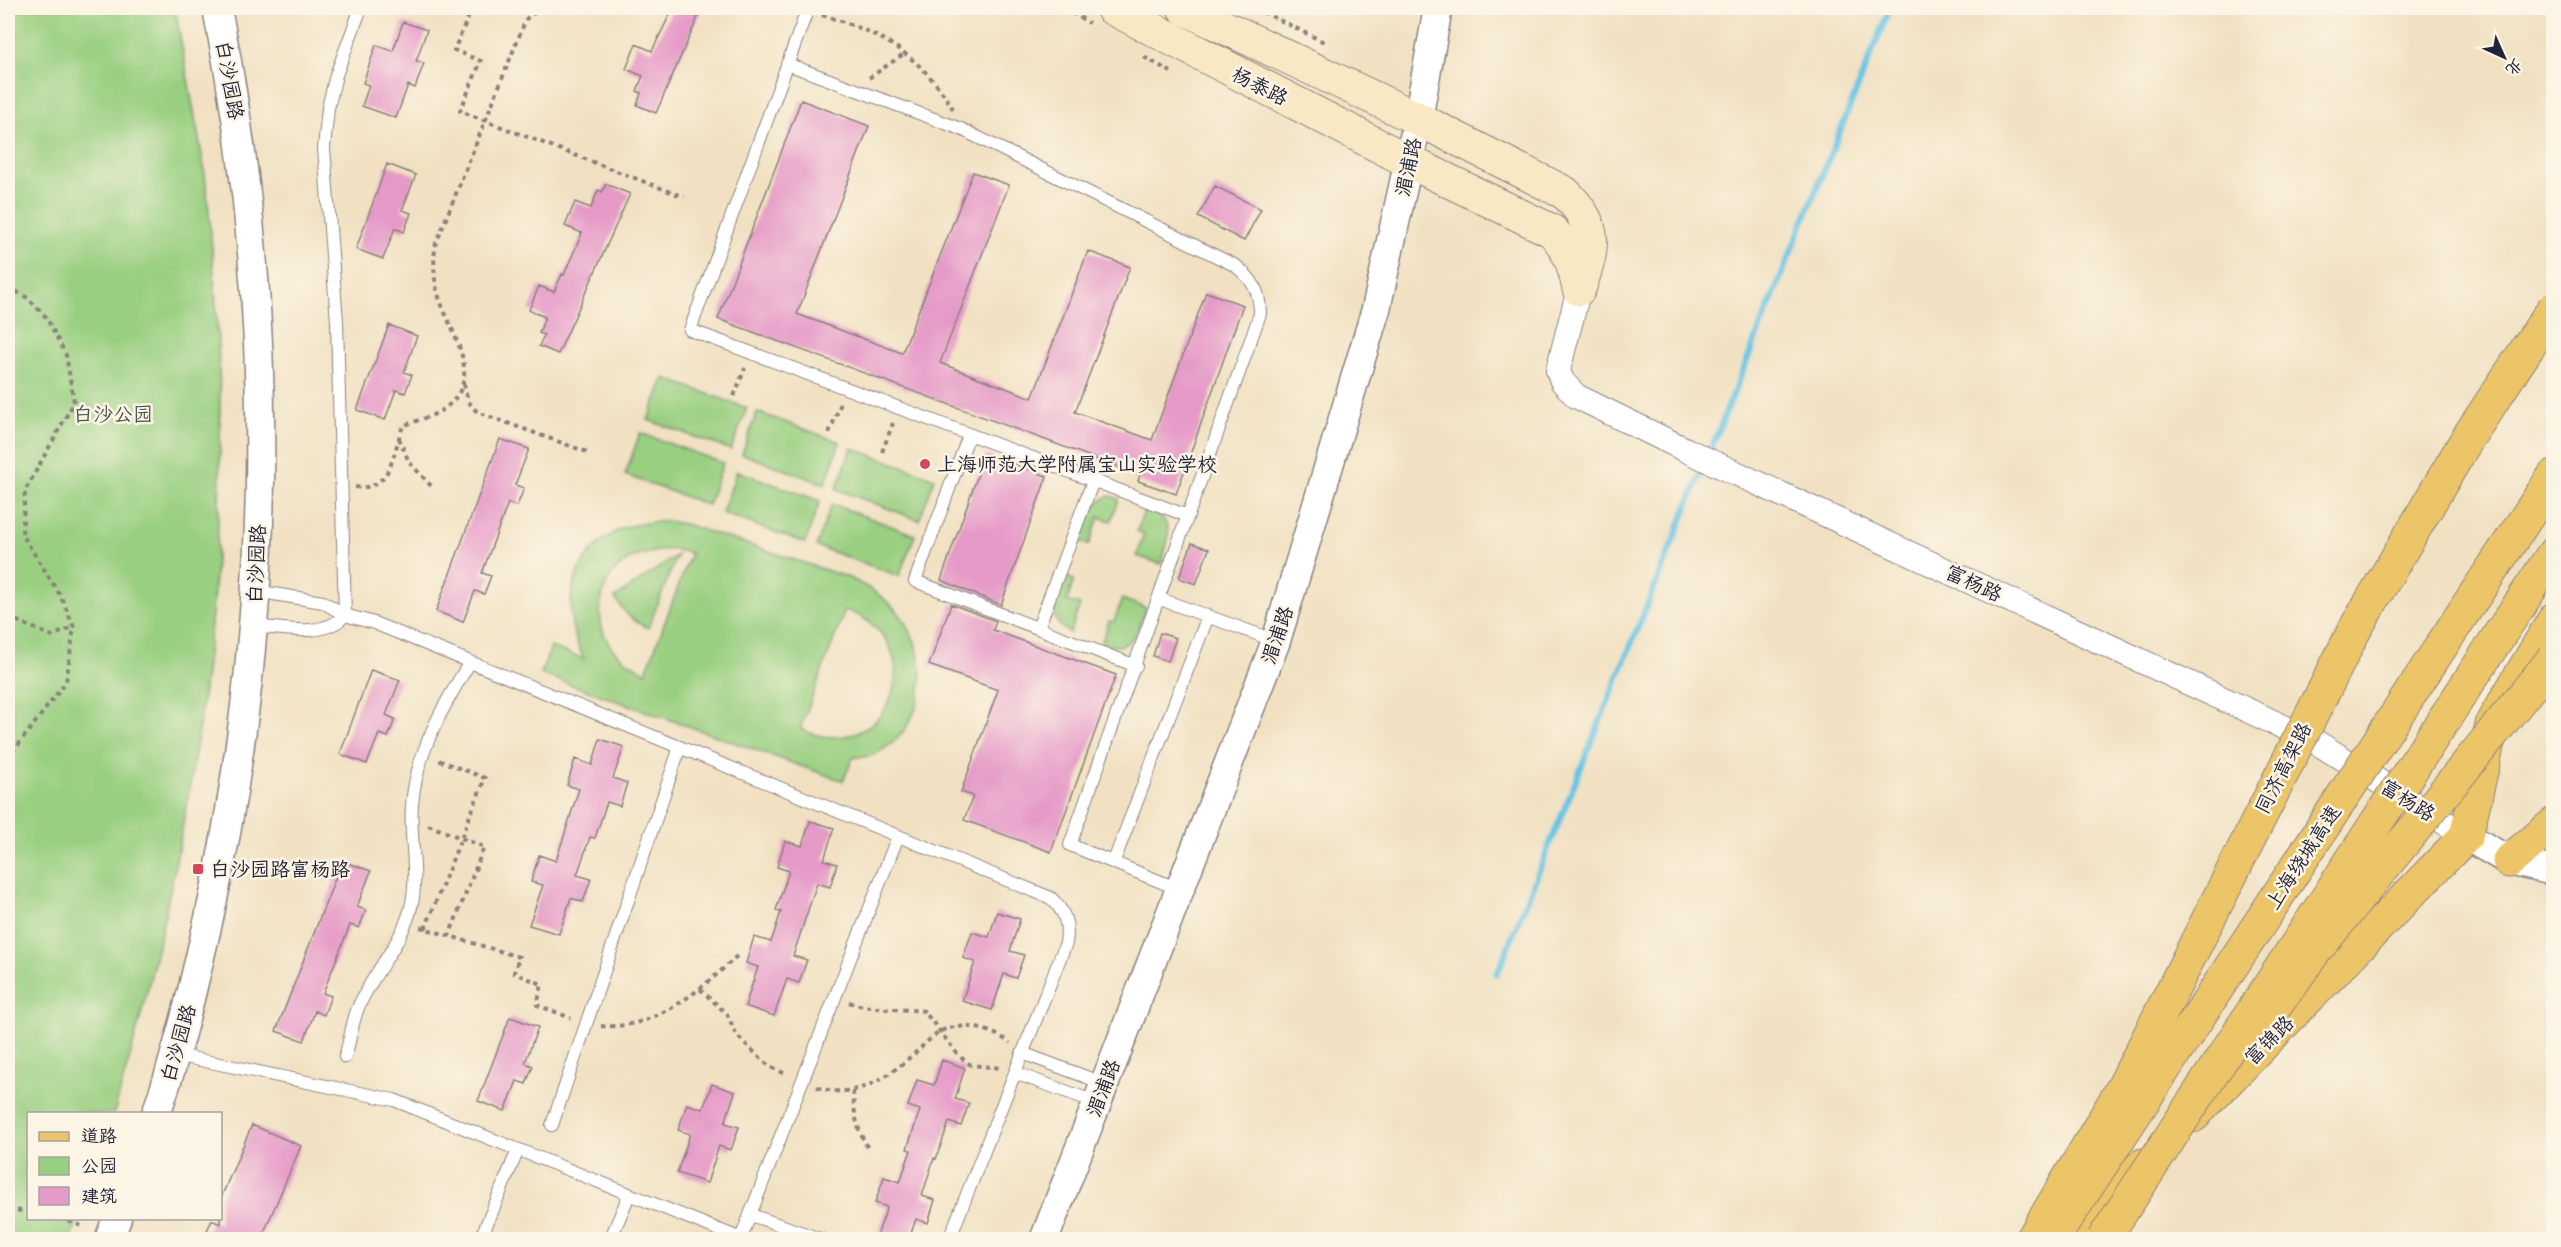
<svg xmlns="http://www.w3.org/2000/svg" width="2561" height="1247" font-family="'Comic Neue','LXGW WenKai TC',sans-serif">
  <rect width="100%" height="100%" fill="#fcf5e5"/>
  <filter id="ink" filterUnits="userSpaceOnUse"><feTurbulence type="fractalNoise" baseFrequency=".0167" numOctaves="2"/><feDisplacementMap in="SourceGraphic" scale="12" xChannelSelector="R" yChannelSelector="G"/><feConvolveMatrix kernelMatrix="1 2 1 2 8 2 1 2 1" color-interpolation-filters="sRGB"/></filter>
  <filter id="wash" filterUnits="userSpaceOnUse"><feTurbulence type="fractalNoise" baseFrequency=".008" numOctaves="4" result="noise"/><feDisplacementMap in="SourceGraphic" scale="24" xChannelSelector="R" yChannelSelector="G"/><feGaussianBlur stdDeviation="1.35" result="paint"/><feColorMatrix in="noise" values="0 0 0 0 0 0 0 0 0 0 0 0 0 0 0 0 0 1.4 0 .05"/><feComposite in="paint" operator="in"/></filter>
  <g filter="url(#wash)">
    <rect width="100%" height="100%" fill="#f1e1c2"/>
    <path fill="#99cf80" stroke="#5e785e" stroke-width="1.5" fill-rule="evenodd" d="M 8,8 L 175,8 C 184,61 195,114 204,168 C 211,219 214,273 217,325 C 233,590 188,860 114,1113 L 28,1114 L 28,1218 L 79,1219 L 70,1239 L 8,1239 Z
      M 664,378 L 747,408 L 731,450 L 648,420 Z
      M 757,412 L 840,442 L 825,484 L 742,454 Z
      M 640,433 L 723,463 L 708,505 L 625,475 Z
      M 852,448 L 935,478 L 919,520 L 836,489 Z
      M 737,471 L 820,501 L 805,543 L 722,513 Z
      M 1110,496 L 1119,499 L 1111,521 L 1099,517 L 1089,545 L 1076,540 C 1084,520 1088,504 1110,496 Z
      M 832,504 L 915,535 L 899,576 L 816,546 Z
      M 1145,508 C 1177,519 1169,539 1161,564 L 1137,556 L 1144,534 L 1137,531 Z
      M 666,521 L 685,524 L 847,577 C 869,587 892,601 905,622 C 932,665 926,730 875,754 C 869,757 860,757 853,758 L 843,781 L 541,674 L 551,647 L 584,659 C 559,610 569,556 621,529 C 634,523 652,522 666,521 ZM 672,549 L 691,553 L 646,672 C 632,664 618,658 609,644 C 591,615 601,570 635,557 C 646,552 660,551 672,549 ZM 845,610 C 938,641 890,770 800,729 Z
      M 677,555 L 648,628 C 632,621 624,612 615,598 Z
      M 1064,576 L 1074,580 L 1067,601 L 1080,605 L 1070,633 C 1044,619 1055,599 1064,576 Z
      M 1122,599 L 1146,608 C 1136,632 1133,653 1101,644 L 1109,621 L 1114,622 Z"/>
    <g fill="none" stroke-linecap="round" stroke-linejoin="round">
      <path stroke="#66c4e4" stroke-width="6" d="M 1709,454 L 1890,8
        M 1497,974 L 1705,463"/>
    </g>
    <g id="blocks">
      <path fill="#e599c7" d="M 673,8 L 702,8 L 656,113 L 637,105 L 641,93 L 637,91 L 643,76 L 626,69 L 636,44 L 652,51 Z
        M 403,22 L 427,30 L 416,61 L 424,63 L 415,88 L 408,85 L 396,118 L 362,106 L 369,85 L 363,83 L 376,45 L 393,51 Z
        M 801,100 L 869,126 L 797,314 L 902,353 L 973,172 L 1009,185 L 940,363 L 1032,398 L 1088,251 L 1130,267 L 1075,412 L 1152,440 L 1206,292 L 1243,305 L 1176,494 L 1138,481 L 1140,475 L 718,319 Z
        M 387,164 L 416,175 L 402,210 L 411,213 L 404,232 L 395,228 L 383,259 L 356,249 Z
        M 606,184 L 630,194 L 558,354 L 539,346 L 544,335 L 539,333 L 545,317 L 529,310 L 539,286 L 554,292 L 562,274 L 564,275 L 582,233 L 565,226 L 575,202 L 591,208 L 598,190 L 602,192 Z
        M 1215,186 L 1261,209 L 1244,241 L 1198,217 Z
        M 389,325 L 417,336 L 404,372 L 412,375 L 405,393 L 396,390 L 385,420 L 357,410 Z
        M 500,439 L 529,449 L 515,485 L 524,488 L 517,506 L 508,503 L 482,573 L 491,576 L 484,594 L 475,591 L 463,622 L 436,611 Z
        M 985,454 L 1047,476 L 1001,605 L 941,580 Z
        M 1192,543 L 1209,549 L 1196,584 L 1179,578 Z
        M 951,604 L 996,621 L 993,630 L 1116,675 L 1051,852 L 964,820 L 973,796 L 961,792 L 998,690 L 929,665 Z
        M 1160,633 L 1176,638 L 1168,661 L 1153,656 Z
        M 371,670 L 400,680 L 386,715 L 395,719 L 388,737 L 379,734 L 367,764 L 340,754 Z
        M 600,739 L 624,747 L 613,778 L 627,783 L 620,806 L 607,802 L 595,838 L 590,837 L 577,875 L 591,879 L 583,902 L 571,898 L 559,934 L 529,925 L 543,885 L 531,882 L 539,855 L 556,861 L 579,789 L 567,785 L 575,759 L 592,765 Z
        M 810,821 L 834,828 L 824,860 L 837,864 L 830,887 L 817,883 L 793,956 L 807,960 L 799,983 L 787,979 L 774,1016 L 745,1006 L 758,967 L 746,963 L 754,937 L 771,942 L 781,912 L 776,910 L 789,871 L 777,867 L 785,841 L 802,846 Z
        M 342,861 L 371,871 L 357,907 L 366,910 L 359,928 L 350,925 L 323,993 L 331,996 L 324,1015 L 315,1011 L 304,1041 L 276,1031 Z
        M 997,912 L 1020,919 L 1010,951 L 1024,955 L 1016,978 L 1004,974 L 992,1010 L 962,1001 L 975,962 L 963,958 L 972,932 L 989,937 Z
        M 510,1017 L 538,1027 L 525,1063 L 533,1066 L 526,1084 L 517,1081 L 505,1111 L 478,1101 Z
        M 942,1060 L 965,1068 L 955,1099 L 969,1103 L 961,1126 L 949,1122 L 936,1159 L 934,1158 L 922,1196 L 935,1200 L 928,1223 L 916,1219 L 909,1239 L 876,1239 L 887,1207 L 875,1203 L 884,1177 L 900,1182 L 911,1150 L 907,1149 L 920,1110 L 908,1106 L 917,1080 L 934,1085 Z
        M 712,1084 L 735,1092 L 725,1123 L 739,1127 L 731,1150 L 719,1146 L 707,1183 L 677,1173 L 690,1134 L 678,1130 L 687,1104 L 703,1109 Z
        M 252,1125 L 301,1146 L 261,1239 L 203,1239 L 212,1220 L 220,1224 L 220,1200 Z"/>
    </g>
  </g>
  <g filter="url(#ink)">
    <use href="#blocks" fill-opacity="0" stroke="#8a827e" stroke-width="1.5"/>
    <g fill="none" stroke-linecap="round" stroke-linejoin="round">
      <defs>
        <path id="service" d="M 808,8 L 690,330 L 1188,516
          M 787,64 L 961,129 L 1236,266 C 1253,280 1260,291 1260,314 L 1070,845 L 1181,890
          M 969,435 L 915,581 L 1136,666
          M 255,591 L 323,602 L 345,615 L 374,623 L 1051,898 C 1065,912 1069,923 1066,943 L 949,1240
          M 1160,599 L 1276,641
          M 253,626 C 282,628 324,639 345,615 L 337,322 L 324,148 L 328,108 L 336,75 L 361,8
          M 1038,628 L 1093,481
          M 1114,861 L 1208,616
          M 1022,1053 L 1105,1084
          M 176,1055 L 394,1100 L 744,1240
          M 345,1057 C 350,1041 352,1023 358,1008 C 372,974 400,946 410,911 C 420,878 409,839 412,805 C 416,753 443,706 470,662
          M 1015,1073 L 1098,1103
          M 552,1125 L 680,747
          M 751,1215 L 823,1240
          M 741,1238 L 898,836
          M 480,1240 L 518,1150
          M 610,1240 L 629,1195"/>
        <path id="minor" d="M 1579,289 L 1558,370 L 1562,381 L 1576,396 L 1686,450 L 2316,742 L 2466,836"/>
        <path id="tertiary" d="M 2466,836 L 2509,861 L 2554,871
          M 156,1114 C 179,1049 194,984 209,918 C 275,620 277,307 217,8
          M 109,1240 L 117,1218
          M 1044,1240 L 1276,641 L 1376,309 L 1418,119 L 1438,8"/>
        <path id="secondary" d="M 1112,8 L 1410,162 L 1552,231 C 1569,248 1574,266 1579,289
          M 1184,8 L 1418,119 L 1565,193 C 1599,226 1594,247 1579,289"/>
        <path id="primary" d="M 2509,861 L 2554,824
          M 2193,1116 L 2466,836 L 2493,721 L 2554,620
          M 2068,1240 L 2143,1165"/>
        <path id="motorway" d="M 2465,610 L 2554,476
          M 2500,634 L 2554,553"/>
      </defs>
      <use href="#service" stroke="#8a827e" stroke-width="14"/>
      <use href="#minor" stroke="#8a827e" stroke-width="26"/>
      <use href="#tertiary" stroke="#8a827e" stroke-width="31"/>
      <use href="#secondary" stroke="#8a827e" stroke-width="35"/>
      <use href="#primary" stroke="#8a827e" stroke-width="35"/>
      <use href="#motorway" stroke="#8a827e" stroke-width="35"/>
      <path stroke="#8a827e" stroke-width="4" stroke-dasharray="4.5 4.5" stroke-linecap="butt" d="M 456,8 L 470,13 L 454,50 L 481,61 L 460,111 L 684,197
        M 1064,8 L 1089,23
        M 1255,8 L 1324,42
        M 822,15 C 880,32 921,55 953,109
        M 1144,57 L 1171,72
        M 869,78 L 905,53
        M 8,287 L 28,298 L 46,317 L 66,355 L 74,402 L 25,491 L 22,534 L 60,595 L 74,627 L 66,682 L 12,753 L 8,763
        M 464,384 L 468,401 L 477,412 L 587,452
        M 734,396 L 745,368
        M 829,433 L 841,403
        M 399,438 L 409,462 L 434,489
        M 882,452 L 893,423
        M 355,487 C 393,492 393,450 403,426 C 417,420 433,417 445,408 C 485,378 452,335 440,300 C 433,281 434,265 435,246 L 526,19 L 541,8
        M 8,617 L 52,636 L 73,627
        M 428,825 L 484,847 L 449,936
        M 8,858 L 8,880
        M 420,927 L 519,957 L 514,973 L 542,984 L 537,1005 L 571,1018
        M 425,929 L 485,778 L 438,760
        M 700,989 L 727,1014 L 737,1036 L 770,1067 L 788,1075
        M 849,1002 C 874,1011 898,1008 924,1011 L 959,1056 L 971,1065 L 1001,1068
        M 601,1026 C 656,1030 702,989 739,954
        M 817,1087 C 856,1101 888,1077 916,1052 C 923,1046 932,1036 941,1031 C 962,1021 993,1029 1010,1043
        M 853,1091 C 854,1115 857,1130 869,1150
        M 8,1210 L 28,1211
        M 60,1218 L 82,1226"/>
      <use href="#service" stroke="#fff" stroke-width="12"/>
      <use href="#minor" stroke="#fff" stroke-width="24"/>
      <use href="#tertiary" stroke="#fff" stroke-width="28"/>
      <use href="#secondary" stroke="#f8e8c3" stroke-width="33"/>
      <use href="#primary" stroke="#edc569" stroke-width="33"/>
      <use href="#motorway" stroke="#edc569" stroke-width="33"/>
      <defs>
        <path id="trunk-bridge" d="M 2260,1027 L 2314,952 L 2554,658
          M 2032,1240 L 2124,1086 L 2355,629 L 2467,439 L 2554,308"/>
        <path id="motorway-bridge" d="M 2052,1240 L 2465,610
          M 2103,1240 L 2500,634"/>
      </defs>
      <use href="#trunk-bridge" stroke="#8a827e" stroke-width="35" stroke-linecap="butt"/>
      <use href="#motorway-bridge" stroke="#8a827e" stroke-width="35" stroke-linecap="butt"/>
      <use href="#trunk-bridge" stroke="#edc569" stroke-width="33"/>
      <use href="#motorway-bridge" stroke="#edc569" stroke-width="33"/>
    </g>
  </g>
  <g fill="#d1495b" stroke="#fcf5e5" stroke-width="2">
    <circle cx="925" cy="464" r="6"/>
    <rect x="192" y="863" width="12" height="12" rx="3"/>
  </g>
  <g text-anchor="middle" stroke-width="5" stroke-linejoin="round" paint-order="stroke">
    <g font-size="20" fill="#22223b" stroke="#fcf5e5">
      <text transform="translate(230 80) rotate(80)" y="7">白沙园路</text>
      <text transform="translate(1260 86) rotate(27)" y="7">杨泰路</text>
      <text transform="translate(1408 167) rotate(-78)" y="7">湄浦路</text>
      <text transform="translate(256 564) rotate(-87)" y="7">白沙园路</text>
      <text transform="translate(1974 583) rotate(25)" y="7">富杨路</text>
      <text transform="translate(1277 635) rotate(-71)" y="7">湄浦路</text>
      <text transform="translate(2283 768) rotate(-63)" y="7">同济高架路</text>
      <text transform="translate(2408 800) rotate(32)" y="7">富杨路</text>
      <text transform="translate(2303 857) rotate(-57)" y="7">上海绕城高速</text>
      <text transform="translate(2269 1040) rotate(-45)" y="7">富锦路</text>
      <text transform="translate(178 1043) rotate(-74)" y="7">白沙园路</text>
      <text transform="translate(1103 1088) rotate(-69)" y="7">湄浦路</text>
    </g>
    <g font-size="20" fill="#465650" stroke="#fcf5e5">
      <text x="113" y="421">白沙公园</text>
    </g>
    <g font-size="20" fill="#22223b" stroke="#fcf5e5" text-anchor="start">
      <text x="937" y="471">上海师范大学附属宝山实验学校</text>
      <text x="210" y="876">白沙园路富杨路</text>
    </g>
  </g>
  <rect width="2561" height="1247" fill="none" stroke="#fcf5e5" stroke-width="30"/>
  <rect x="27" y="1112" width="195" height="108" fill="#fcf5e5" stroke="#a5a1a1" stroke-width="1.5"/>
  <rect x="39" y="1132" width="30" height="9" fill="#edc569" stroke="#a5a1a1" stroke-width="1.5"/>
  <text x="81" y="1142" font-size="18" fill="#22223b">道路</text>
  <rect x="39" y="1157" width="30" height="18" fill="#99cf80" stroke="#a5a1a1" stroke-width="1.5"/>
  <text x="81" y="1172" font-size="18" fill="#22223b">公园</text>
  <rect x="39" y="1187" width="30" height="18" fill="#e599c7" stroke="#a5a1a1" stroke-width="1.5"/>
  <text x="81" y="1202" font-size="18" fill="#22223b">建筑</text>
  <g transform="translate(2504 57) rotate(135)" stroke="#fcf5e5" stroke-width="4.5" paint-order="stroke">
  <path d="M0-4.5L10 22L0 15L-10 22Z" fill="#22223b"/>
  <text y="-9" font-size="16" font-weight="bold" text-anchor="middle" fill="#22223b">北</text>
  </g>
</svg>
